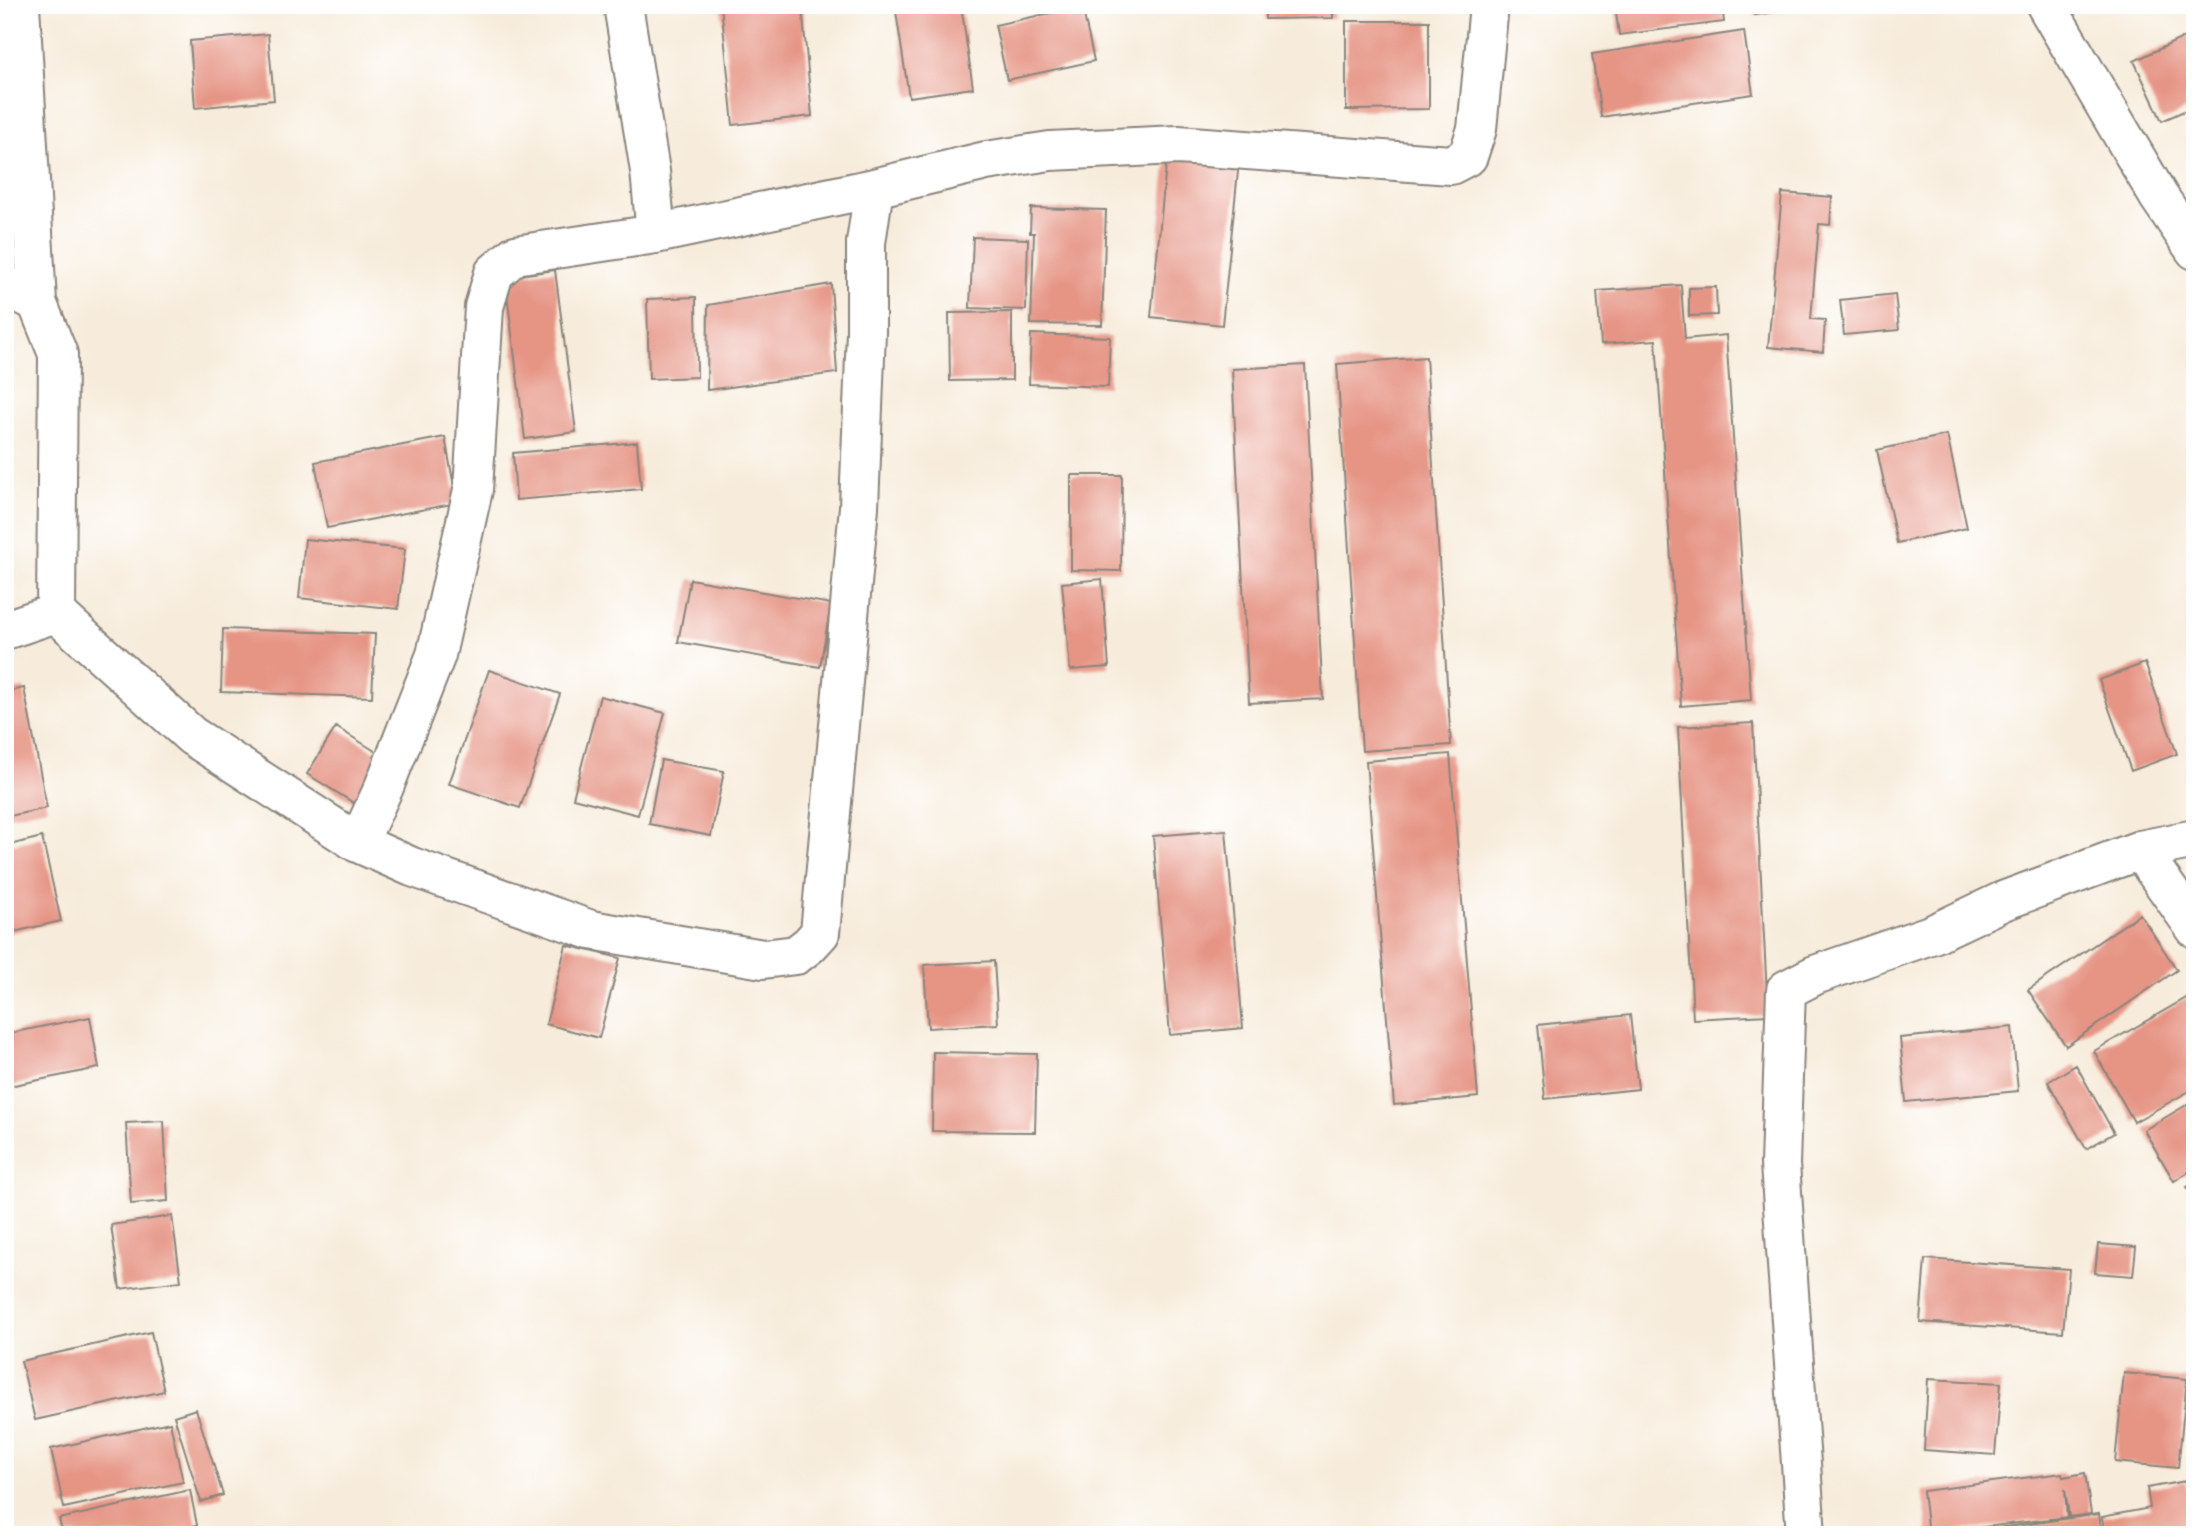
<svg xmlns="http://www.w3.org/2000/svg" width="2200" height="1540" font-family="'Libre Caslon Text',serif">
  <rect width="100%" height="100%" fill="#fff"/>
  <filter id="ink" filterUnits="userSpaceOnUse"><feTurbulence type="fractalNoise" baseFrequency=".0143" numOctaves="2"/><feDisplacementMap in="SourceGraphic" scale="14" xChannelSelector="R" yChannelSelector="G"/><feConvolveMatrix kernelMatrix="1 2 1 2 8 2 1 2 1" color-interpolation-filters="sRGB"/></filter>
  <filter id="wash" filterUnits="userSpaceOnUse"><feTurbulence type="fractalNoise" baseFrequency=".00686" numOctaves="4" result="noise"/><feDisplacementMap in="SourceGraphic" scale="28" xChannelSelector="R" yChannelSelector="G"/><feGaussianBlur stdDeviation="1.57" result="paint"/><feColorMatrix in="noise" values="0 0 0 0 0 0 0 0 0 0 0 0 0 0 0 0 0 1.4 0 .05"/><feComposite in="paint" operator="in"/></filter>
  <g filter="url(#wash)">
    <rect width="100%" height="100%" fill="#f7ecdb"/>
    <g id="blocks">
      <path fill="#e69585" d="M 721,5 L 802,5 L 812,116 L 733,125 Z
        M 895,5 L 961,5 L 973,88 L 909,97 Z
        M 1265,5 L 1333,5 L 1333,18 L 1265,19 Z
        M 1615,5 L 1722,5 L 1724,22 L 1619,35 Z
        M 1754,5 L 1796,5 L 1796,8 L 1755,15 Z
        M 1082,6 L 1094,61 L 1007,80 L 995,25 Z
        M 1346,21 L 1429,21 L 1429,109 L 1346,110 Z
        M 1744,31 L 1753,94 L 1601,117 L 1592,54 Z
        M 2195,32 L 2195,106 L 2162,121 L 2134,61 Z
        M 268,34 L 274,100 L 195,108 L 190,41 Z
        M 1167,155 L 1239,162 L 1222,325 L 1151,317 Z
        M 1782,193 L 1832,197 L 1830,225 L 1819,224 L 1811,319 L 1825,320 L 1823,352 L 1768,347 Z
        M 1031,208 L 1106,210 L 1102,325 L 1031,324 L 1034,233 L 1030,233 Z
        M 973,237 L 1028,239 L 1026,310 L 970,308 Z
        M 555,270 L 576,432 L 525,439 L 505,277 Z
        M 831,284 L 837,373 L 707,390 L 708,305 Z
        M 1681,285 L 1685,339 L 1726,335 L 1751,700 L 1681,706 L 1656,340 L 1601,344 L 1597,291 Z
        M 1716,287 L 1717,315 L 1689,316 L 1689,288 Z
        M 1895,294 L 1899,330 L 1844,335 L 1840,300 Z
        M 696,297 L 697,377 L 649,379 L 647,299 Z
        M 1012,312 L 1012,380 L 950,381 L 949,313 Z
        M 1031,334 L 1110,337 L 1108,387 L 1029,384 Z
        M 1426,357 L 1451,745 L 1362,751 L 1337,364 Z
        M 1305,365 L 1323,699 L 1249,703 L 1232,369 Z
        M 1947,435 L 1967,528 L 1897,543 L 1877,450 Z
        M 445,437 L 457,503 L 327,528 L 315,462 Z
        M 637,442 L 641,489 L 516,500 L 513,453 Z
        M 1071,475 L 1122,475 L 1121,571 L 1071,570 Z
        M 305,539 L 405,549 L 398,609 L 299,598 Z
        M 690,579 L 831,604 L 820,667 L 678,642 Z
        M 1102,579 L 1109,667 L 1070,670 L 1062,583 Z
        M 223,629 L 375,634 L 372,697 L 221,692 Z
        M 2145,663 L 2177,754 L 2131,771 L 2099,680 Z
        M 489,670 L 560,694 L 520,808 L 449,784 Z
        M 24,688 L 47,808 L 5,817 L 5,692 Z
        M 600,696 L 665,713 L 638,815 L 573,798 Z
        M 1753,723 L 1768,1015 L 1693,1019 L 1678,727 Z
        M 336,727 L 383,756 L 354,803 L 307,774 Z
        M 1450,754 L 1478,1097 L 1394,1105 L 1366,761 Z
        M 661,760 L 724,771 L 711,836 L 649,824 Z
        M 1226,830 L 1243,1028 L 1170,1035 L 1153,836 Z
        M 42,837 L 61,921 L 5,934 L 5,846 Z
        M 2140,914 L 2177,970 L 2066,1046 L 2028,990 Z
        M 566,945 L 620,958 L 599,1038 L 546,1024 Z
        M 994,961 L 998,1024 L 928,1028 L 924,965 Z
        M 2195,993 L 2195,1088 L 2134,1122 L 2094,1051 Z
        M 1630,1015 L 1638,1089 L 1545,1099 L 1538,1025 Z
        M 90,1017 L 99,1068 L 9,1086 L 5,1067 L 5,1034 Z
        M 2012,1027 L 2018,1091 L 1906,1102 L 1900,1038 Z
        M 933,1052 L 1037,1054 L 1035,1132 L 932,1131 Z
        M 2076,1065 L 2114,1133 L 2086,1149 L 2048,1082 Z
        M 2195,1100 L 2195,1168 L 2174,1181 L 2144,1130 Z
        M 164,1121 L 168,1201 L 131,1204 L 126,1123 Z
        M 5,1149 L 13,1178 L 5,1180 Z
        M 2195,1183 L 2195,1201 L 2187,1187 Z
        M 172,1216 L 181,1281 L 120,1289 L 111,1225 Z
        M 2098,1244 L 2136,1247 L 2133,1276 L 2095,1273 Z
        M 1925,1259 L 2069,1269 L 2063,1332 L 1920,1322 Z
        M 151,1332 L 164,1391 L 35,1420 L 21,1361 Z
        M 2124,1373 L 2187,1379 L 2178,1468 L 2115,1462 Z
        M 1928,1379 L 2001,1383 L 1995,1455 L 1924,1450 Z
        M 196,1409 L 223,1495 L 201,1502 L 174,1416 Z
        M 170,1422 L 183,1482 L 64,1508 L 51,1449 Z
        M 2062,1473 L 2063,1477 L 2085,1473 L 2091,1514 L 2069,1517 L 2065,1489 L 2067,1517 L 1928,1534 L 1923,1491 Z
        M 2186,1481 L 2195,1535 L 2105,1535 L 2102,1517 L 2150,1508 L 2147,1488 Z
        M 190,1490 L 197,1525 L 152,1535 L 63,1535 L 59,1519 Z
        M 2099,1514 L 2102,1535 L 1963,1535 L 1963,1533 Z"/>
    </g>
  </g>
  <g filter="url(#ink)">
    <use href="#blocks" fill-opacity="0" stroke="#8a847c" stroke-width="2"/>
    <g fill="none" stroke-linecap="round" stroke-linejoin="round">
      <defs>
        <path id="street" d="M 20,5 L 37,302
          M 623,5 L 650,171 L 656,234
          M 2046,5 L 2159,197 L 2195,250
          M 5,286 L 37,302 L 58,354 L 56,613 L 192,736 L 358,843 L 412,867 L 591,930 L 763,959 L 796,955 L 809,945 L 820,933 L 859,507 L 866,332 L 866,243 L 874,188 L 986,161 L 1050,151 L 1178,145 L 1451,165 L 1468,156 L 1477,129 L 1489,5
          M 5,630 L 56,613
          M 358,843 L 384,787 L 436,655 L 473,490 L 484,307 L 494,273 L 515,255 L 656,234 L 874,188
          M 2140,850 L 2195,928
          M 1806,1535 L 1780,1164 L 1786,990 L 1815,975 L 1933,934 L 2003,901 L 2140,850 L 2195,839"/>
      </defs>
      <use href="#street" stroke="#8a847c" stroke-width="42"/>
      <use href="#street" stroke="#fff" stroke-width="38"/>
    </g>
  </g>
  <rect width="2200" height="1540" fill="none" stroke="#fff" stroke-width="28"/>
</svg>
